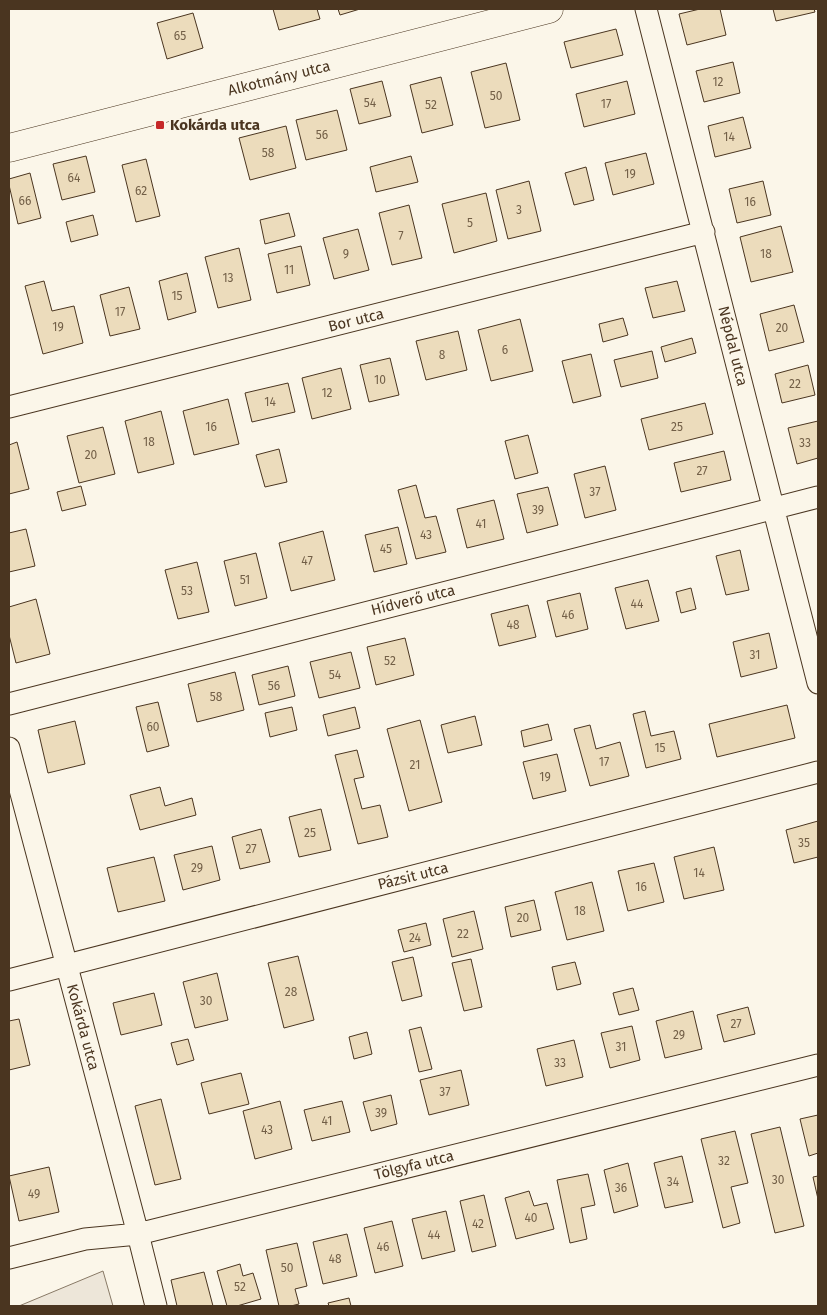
<svg xmlns="http://www.w3.org/2000/svg" width="827" height="1315" font-family="'Fira Sans',sans-serif">
  <rect width="100%" height="100%" fill="#fbf6e9"/>
  <path fill="#ede6d9" stroke="#887966" d="M 103,1271 L 113,1306 L 19,1306 Z"/>
  <path fill="#ecdcbc" stroke="#4a3520" d="M 273,9 L 317,9 L 320,19 L 279,30 Z
    M 338,9 L 360,9 L 340,15 Z
    M 700,9 L 720,9 L 726,35 L 687,45 L 679,14 Z
    M 773,9 L 814,9 L 815,12 L 776,21 Z
    M 193,13 L 203,48 L 167,59 L 157,23 Z
    M 616,29 L 623,55 L 571,68 L 564,42 Z
    M 733,62 L 740,93 L 704,102 L 696,71 Z
    M 506,63 L 520,120 L 485,128 L 471,72 Z
    M 441,77 L 453,125 L 422,133 L 410,85 Z
    M 382,81 L 391,116 L 359,124 L 350,89 Z
    M 627,81 L 635,114 L 584,127 L 576,94 Z
    M 337,110 L 347,150 L 306,160 L 296,120 Z
    M 743,117 L 751,148 L 715,157 L 708,126 Z
    M 286,126 L 296,168 L 250,180 L 239,138 Z
    M 646,153 L 654,184 L 613,195 L 605,163 Z
    M 86,156 L 95,192 L 62,200 L 53,164 Z
    M 411,156 L 418,182 L 376,192 L 370,167 Z
    M 146,159 L 160,216 L 136,222 L 122,165 Z
    M 586,167 L 594,200 L 574,205 L 565,173 Z
    M 30,173 L 41,218 L 18,224 L 9,185 L 9,179 Z
    M 529,181 L 541,231 L 508,239 L 496,190 Z
    M 763,181 L 771,215 L 737,223 L 729,189 Z
    M 486,193 L 497,241 L 454,253 L 442,204 Z
    M 409,205 L 422,258 L 392,265 L 379,213 Z
    M 289,213 L 295,236 L 265,244 L 260,220 Z
    M 93,215 L 98,235 L 71,242 L 66,222 Z
    M 781,226 L 793,272 L 751,282 L 740,237 Z
    M 358,229 L 369,270 L 334,279 L 323,238 Z
    M 301,246 L 310,285 L 277,293 L 268,254 Z
    M 239,248 L 251,300 L 218,308 L 205,257 Z
    M 187,273 L 196,312 L 168,320 L 159,281 Z
    M 44,281 L 52,311 L 74,306 L 83,343 L 43,354 L 25,286 Z
    M 677,281 L 685,311 L 653,318 L 645,288 Z
    M 129,287 L 140,329 L 110,336 L 100,295 Z
    M 794,305 L 804,342 L 769,351 L 760,314 Z
    M 623,318 L 628,335 L 603,342 L 599,324 Z
    M 520,319 L 533,371 L 491,381 L 478,330 Z
    M 458,331 L 467,370 L 426,380 L 416,341 Z
    M 692,338 L 696,353 L 665,362 L 661,347 Z
    M 652,351 L 658,378 L 621,387 L 614,360 Z
    M 591,354 L 601,396 L 573,403 L 562,361 Z
    M 390,358 L 399,395 L 369,402 L 360,365 Z
    M 808,365 L 815,395 L 782,403 L 775,374 Z
    M 341,368 L 351,409 L 312,419 L 302,378 Z
    M 288,383 L 295,412 L 252,422 L 245,393 Z
    M 228,399 L 239,444 L 194,455 L 183,411 Z
    M 705,403 L 713,434 L 649,450 L 641,419 Z
    M 161,411 L 174,464 L 138,473 L 125,421 Z
    M 818,421 L 818,458 L 797,464 L 788,428 Z
    M 103,427 L 115,474 L 79,483 L 67,436 Z
    M 528,435 L 538,473 L 515,479 L 505,441 Z
    M 17,442 L 29,489 L 9,494 L 9,445 Z
    M 279,449 L 287,482 L 265,487 L 256,455 Z
    M 724,451 L 731,480 L 681,492 L 674,463 Z
    M 605,466 L 616,510 L 585,518 L 574,474 Z
    M 416,485 L 425,518 L 436,516 L 446,552 L 416,559 L 398,490 Z
    M 81,486 L 86,505 L 62,511 L 57,492 Z
    M 548,487 L 558,525 L 527,533 L 517,494 Z
    M 494,500 L 504,539 L 467,548 L 457,509 Z
    M 398,527 L 407,564 L 374,572 L 365,535 Z
    M 26,529 L 35,566 L 9,572 L 9,533 Z
    M 323,531 L 335,580 L 291,591 L 279,543 Z
    M 740,550 L 749,590 L 726,595 L 716,556 Z
    M 256,553 L 267,598 L 235,606 L 224,561 Z
    M 197,562 L 209,612 L 178,619 L 165,570 Z
    M 648,580 L 659,621 L 626,629 L 615,588 Z
    M 691,588 L 696,609 L 681,613 L 676,592 Z
    M 580,593 L 588,629 L 556,637 L 547,601 Z
    M 36,599 L 50,654 L 16,663 L 9,635 L 9,607 Z
    M 528,605 L 536,637 L 499,646 L 491,614 Z
    M 769,633 L 777,668 L 741,677 L 733,642 Z
    M 405,638 L 414,675 L 376,685 L 367,647 Z
    M 351,652 L 360,688 L 319,698 L 310,662 Z
    M 288,666 L 295,696 L 259,705 L 252,675 Z
    M 235,672 L 244,710 L 197,722 L 188,684 Z
    M 158,702 L 169,746 L 147,752 L 136,707 Z
    M 787,705 L 795,738 L 717,757 L 709,724 Z
    M 292,707 L 297,730 L 270,737 L 265,713 Z
    M 355,707 L 360,728 L 328,736 L 323,715 Z
    M 645,711 L 651,736 L 674,731 L 681,759 L 646,768 L 633,714 Z
    M 475,716 L 482,745 L 448,753 L 441,725 Z
    M 420,720 L 442,802 L 409,811 L 387,729 Z
    M 75,721 L 85,764 L 48,773 L 38,730 Z
    M 548,724 L 552,740 L 524,747 L 521,731 Z
    M 590,725 L 596,749 L 620,742 L 629,776 L 590,786 L 574,729 Z
    M 357,750 L 364,777 L 354,779 L 362,809 L 380,805 L 388,837 L 358,844 L 335,755 Z
    M 557,754 L 566,791 L 533,799 L 523,762 Z
    M 160,787 L 165,806 L 192,798 L 196,815 L 140,830 L 130,795 Z
    M 321,809 L 331,850 L 299,857 L 289,817 Z
    M 818,821 L 818,857 L 794,863 L 786,830 Z
    M 261,829 L 270,862 L 240,869 L 232,837 Z
    M 212,846 L 220,880 L 183,890 L 174,855 Z
    M 714,847 L 724,890 L 684,899 L 674,857 Z
    M 154,857 L 165,901 L 118,912 L 107,868 Z
    M 654,863 L 664,902 L 628,911 L 618,871 Z
    M 592,882 L 604,931 L 567,940 L 555,892 Z
    M 534,900 L 541,930 L 511,937 L 505,907 Z
    M 474,911 L 483,949 L 452,957 L 443,919 Z
    M 426,923 L 431,945 L 404,952 L 398,930 Z
    M 298,956 L 314,1020 L 284,1028 L 268,963 Z
    M 413,957 L 422,996 L 402,1001 L 392,962 Z
    M 471,959 L 482,1007 L 464,1011 L 452,963 Z
    M 575,962 L 581,984 L 557,990 L 552,967 Z
    M 217,973 L 228,1020 L 195,1028 L 183,982 Z
    M 633,988 L 639,1010 L 619,1015 L 613,993 Z
    M 154,993 L 162,1025 L 121,1035 L 113,1003 Z
    M 748,1007 L 755,1034 L 724,1042 L 717,1015 Z
    M 693,1011 L 702,1049 L 665,1058 L 656,1021 Z
    M 19,1019 L 30,1065 L 9,1070 L 9,1021 Z
    M 632,1026 L 640,1060 L 610,1068 L 601,1033 Z
    M 421,1027 L 432,1069 L 419,1072 L 409,1030 Z
    M 367,1032 L 372,1054 L 354,1059 L 349,1037 Z
    M 188,1039 L 194,1060 L 177,1065 L 171,1043 Z
    M 574,1040 L 583,1077 L 546,1086 L 537,1049 Z
    M 461,1070 L 469,1105 L 429,1115 L 420,1080 Z
    M 241,1073 L 249,1104 L 209,1114 L 201,1083 Z
    M 391,1095 L 397,1124 L 371,1131 L 363,1102 Z
    M 161,1099 L 181,1179 L 155,1185 L 135,1106 Z
    M 280,1101 L 292,1149 L 255,1159 L 243,1111 Z
    M 342,1101 L 350,1132 L 312,1141 L 304,1110 Z
    M 818,1115 L 818,1153 L 809,1156 L 800,1119 Z
    M 780,1127 L 804,1226 L 775,1233 L 751,1134 Z
    M 735,1131 L 748,1183 L 731,1187 L 740,1223 L 723,1228 L 701,1139 Z
    M 682,1156 L 693,1202 L 665,1208 L 654,1163 Z
    M 628,1163 L 638,1206 L 614,1213 L 604,1170 Z
    M 49,1167 L 59,1212 L 19,1221 L 9,1176 Z
    M 588,1174 L 595,1205 L 581,1208 L 587,1239 L 570,1243 L 557,1180 Z
    M 818,1176 L 818,1199 L 813,1177 Z
    M 529,1191 L 534,1206 L 547,1203 L 554,1229 L 516,1239 L 505,1198 Z
    M 484,1195 L 496,1246 L 472,1252 L 460,1201 Z
    M 446,1211 L 455,1251 L 422,1259 L 412,1219 Z
    M 392,1221 L 403,1266 L 375,1273 L 364,1228 Z
    M 347,1234 L 357,1276 L 323,1284 L 313,1242 Z
    M 297,1243 L 307,1286 L 295,1289 L 299,1304 L 291,1306 L 279,1306 L 266,1250 Z
    M 240,1264 L 243,1276 L 253,1273 L 261,1299 L 237,1306 L 227,1306 L 217,1271 Z
    M 204,1272 L 213,1306 L 177,1306 L 171,1280 Z
    M 349,1298 L 351,1306 L 329,1306 L 328,1303 Z"/>
  <g fill="none" stroke-linecap="round" stroke-linejoin="round">
    <defs>
      <path id="street" d="M 646,9 L 818,683
        M 9,407 L 704,232
        M 9,704 L 818,497
        M 9,748 L 138,1234 L 156,1306
        M 9,980 L 818,772
        M 9,1258 L 85,1239 L 138,1234 L 818,1065"/>
      <path id="secondary" d="M 9,148 L 549,9"/>
    </defs>
    <use href="#street" stroke="#4a3520" stroke-width="23"/>
    <use href="#secondary" stroke="#4a3520" stroke-width="29"/>
    <use href="#street" stroke="#fbf6e9" stroke-width="21"/>
    <use href="#secondary" stroke="#fbf6e9" stroke-width="28"/>
  </g>
  <rect fill="#c62828" stroke="#fbf6e9" stroke-width="2" x="155" y="120" width="10" height="10" rx="2.5"/>
  <g text-anchor="middle" stroke-width="4" stroke-linejoin="round" paint-order="stroke">
    <g font-size="12" fill="#725f47">
      <text x="180" y="40">65</text>
      <text x="718" y="86">12</text>
      <text x="496" y="100">50</text>
      <text x="370" y="107">54</text>
      <text x="606" y="108">17</text>
      <text x="431" y="109">52</text>
      <text x="322" y="139">56</text>
      <text x="729" y="141">14</text>
      <text x="268" y="157">58</text>
      <text x="630" y="178">19</text>
      <text x="74" y="182">64</text>
      <text x="141" y="195">62</text>
      <text x="25" y="205">66</text>
      <text x="750" y="206">16</text>
      <text x="519" y="214">3</text>
      <text x="470" y="227">5</text>
      <text x="401" y="240">7</text>
      <text x="346" y="258">9</text>
      <text x="766" y="258">18</text>
      <text x="289" y="274">11</text>
      <text x="228" y="282">13</text>
      <text x="177" y="300">15</text>
      <text x="120" y="316">17</text>
      <text x="58" y="331">19</text>
      <text x="782" y="332">20</text>
      <text x="505" y="354">6</text>
      <text x="442" y="359">8</text>
      <text x="380" y="384">10</text>
      <text x="795" y="388">22</text>
      <text x="327" y="397">12</text>
      <text x="270" y="406">14</text>
      <text x="211" y="431">16</text>
      <text x="677" y="431">25</text>
      <text x="149" y="446">18</text>
      <text x="805" y="447">33</text>
      <text x="91" y="459">20</text>
      <text x="702" y="475">27</text>
      <text x="595" y="496">37</text>
      <text x="538" y="514">39</text>
      <text x="481" y="528">41</text>
      <text x="426" y="539">43</text>
      <text x="386" y="553">45</text>
      <text x="307" y="565">47</text>
      <text x="245" y="584">51</text>
      <text x="187" y="595">53</text>
      <text x="637" y="608">44</text>
      <text x="568" y="619">46</text>
      <text x="513" y="629">48</text>
      <text x="755" y="659">31</text>
      <text x="390" y="665">52</text>
      <text x="335" y="679">54</text>
      <text x="274" y="690">56</text>
      <text x="216" y="701">58</text>
      <text x="153" y="731">60</text>
      <text x="660" y="752">15</text>
      <text x="604" y="766">17</text>
      <text x="415" y="769">21</text>
      <text x="545" y="781">19</text>
      <text x="310" y="837">25</text>
      <text x="804" y="847">35</text>
      <text x="251" y="853">27</text>
      <text x="197" y="872">29</text>
      <text x="699" y="877">14</text>
      <text x="641" y="891">16</text>
      <text x="580" y="915">18</text>
      <text x="523" y="922">20</text>
      <text x="463" y="938">22</text>
      <text x="415" y="942">24</text>
      <text x="291" y="996">28</text>
      <text x="206" y="1005">30</text>
      <text x="736" y="1028">27</text>
      <text x="679" y="1039">29</text>
      <text x="621" y="1051">31</text>
      <text x="560" y="1067">33</text>
      <text x="445" y="1096">37</text>
      <text x="381" y="1117">39</text>
      <text x="327" y="1125">41</text>
      <text x="267" y="1134">43</text>
      <text x="724" y="1165">32</text>
      <text x="778" y="1184">30</text>
      <text x="673" y="1186">34</text>
      <text x="621" y="1192">36</text>
      <text x="34" y="1198">49</text>
      <text x="531" y="1222">40</text>
      <text x="478" y="1228">42</text>
      <text x="434" y="1239">44</text>
      <text x="383" y="1251">46</text>
      <text x="335" y="1263">48</text>
      <text x="287" y="1272">50</text>
      <text x="240" y="1291">52</text>
    </g>
    <g font-size="15" fill="#4a3520" stroke="#fbf6e9">
      <text transform="translate(279 78) rotate(-14)" y="5">Alkotmány utca</text>
      <text transform="translate(356 320) rotate(-14)" y="5">Bor utca</text>
      <text transform="translate(733 346) rotate(76)" y="5">Népdal utca</text>
      <text transform="translate(413 600) rotate(-14)" y="5">Hídverő utca</text>
      <text transform="translate(413 876) rotate(-14)" y="5">Pázsit utca</text>
      <text transform="translate(83 1027) rotate(75)" y="5">Kokárda utca</text>
      <text transform="translate(414 1165) rotate(-14)" y="5">Tölgyfa utca</text>
    </g>
    <g font-size="15" font-weight="bold" fill="#4a3520" stroke="#fbf6e9" text-anchor="start">
      <text x="170" y="130">Kokárda utca</text>
    </g>
  </g>
  <rect width="827" height="1315" fill="none" stroke="#4a3520" stroke-width="20"/>
</svg>
